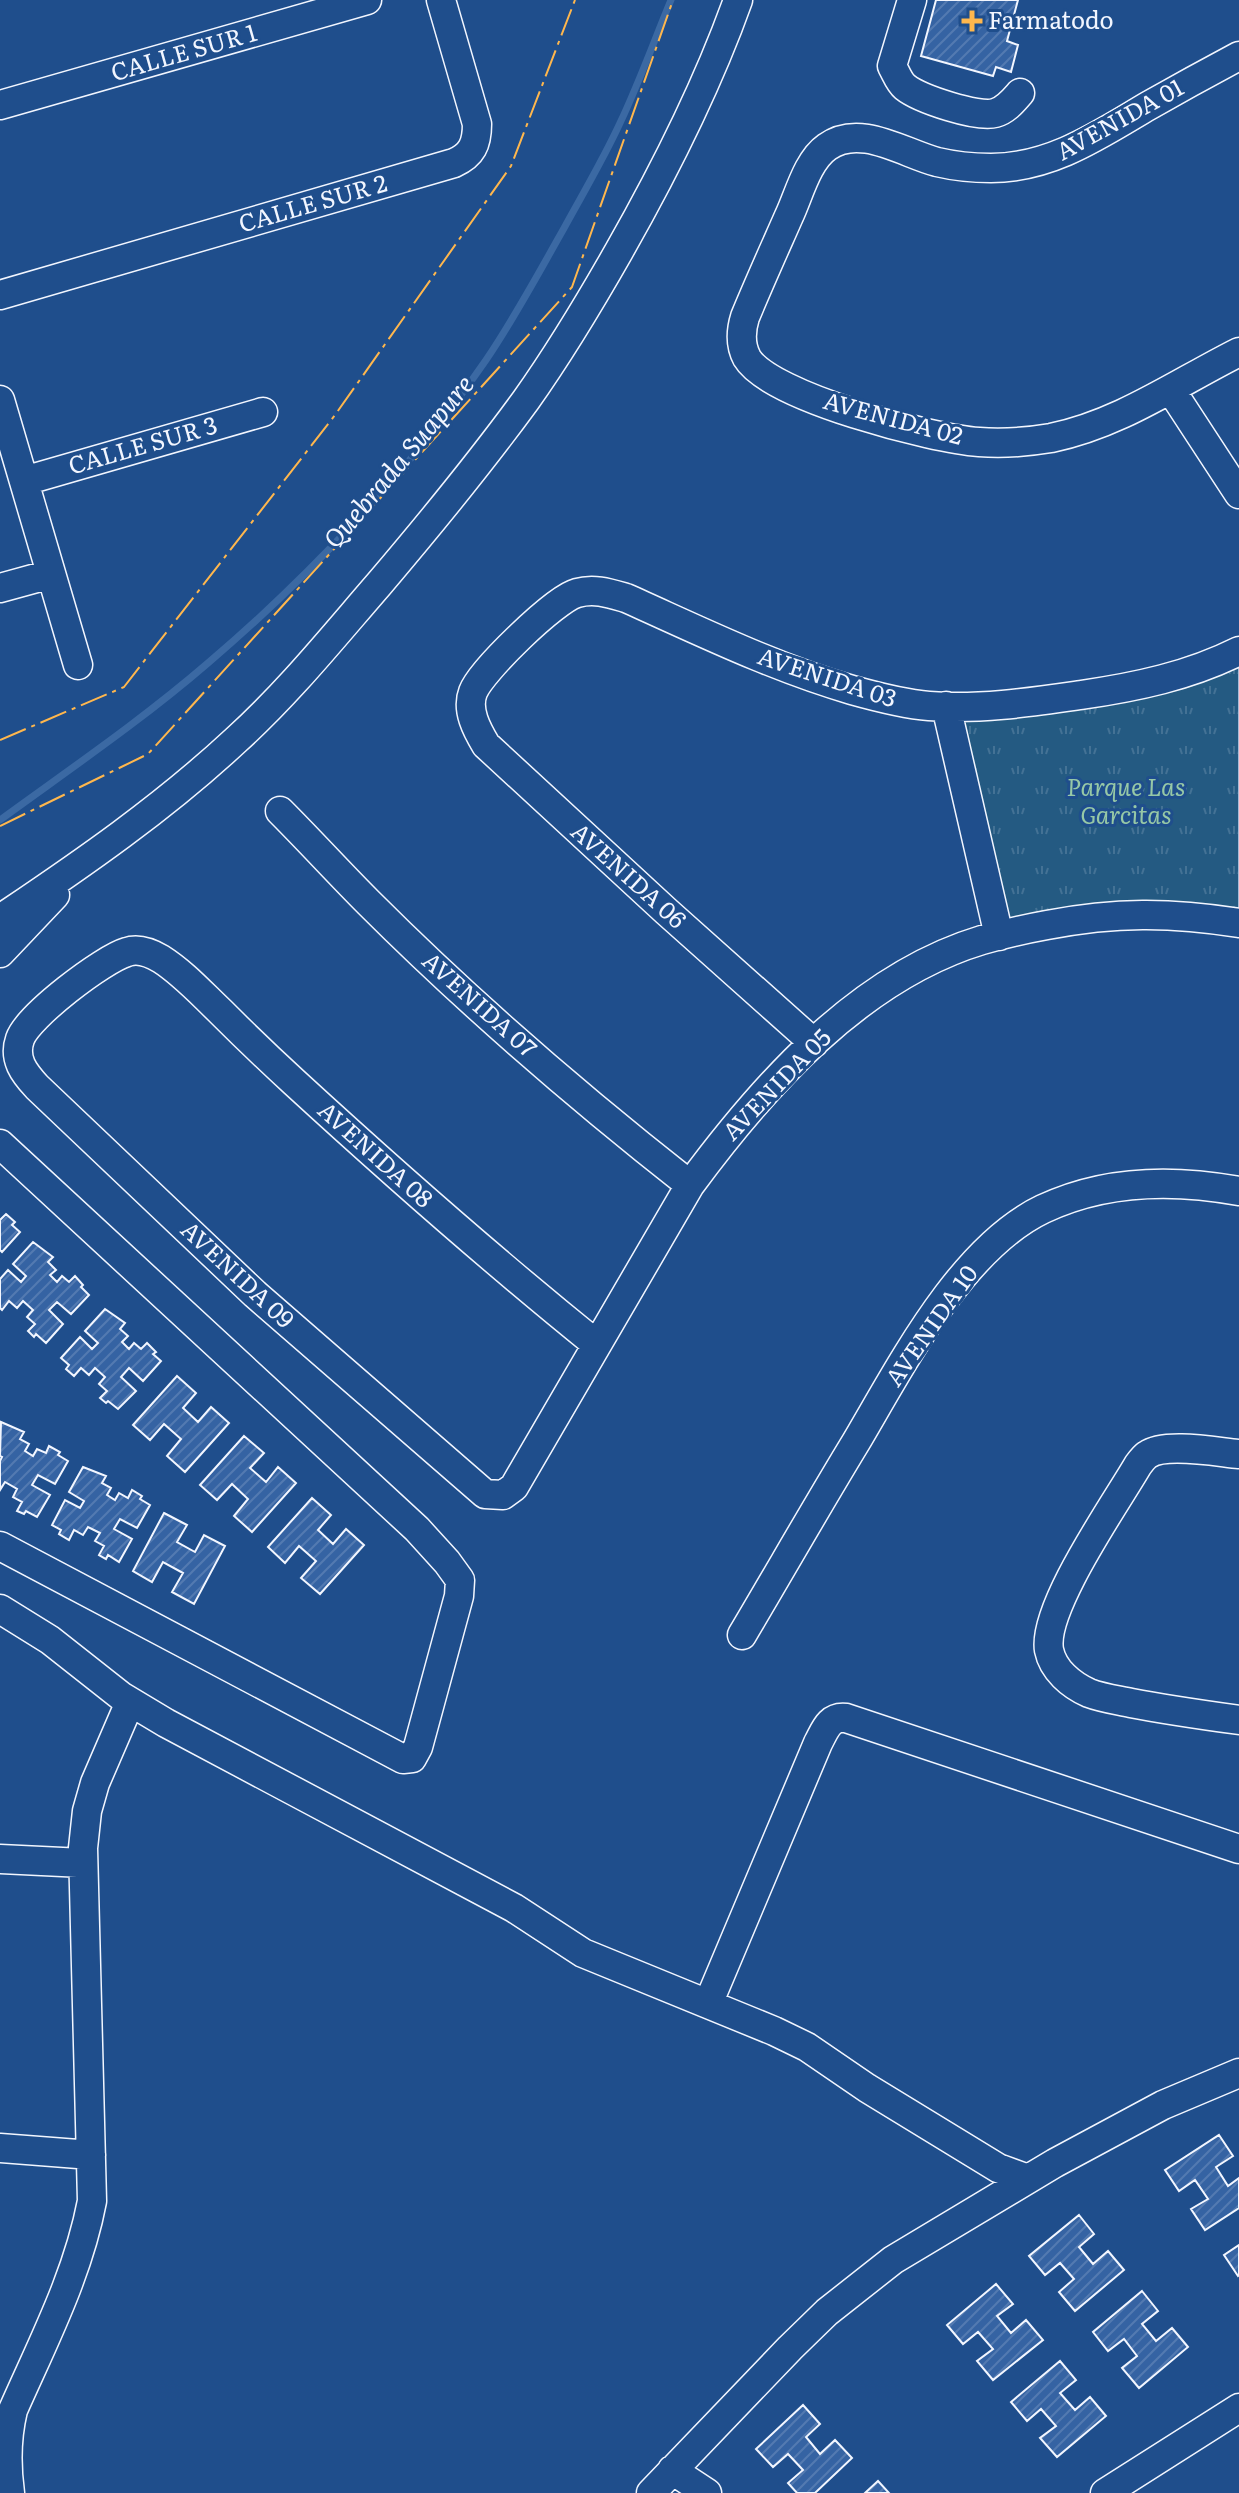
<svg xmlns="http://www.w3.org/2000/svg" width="1239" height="2493" font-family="Literata,serif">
  <defs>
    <pattern id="park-tufts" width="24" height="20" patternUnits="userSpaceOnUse" patternTransform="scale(2)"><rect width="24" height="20" fill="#245a82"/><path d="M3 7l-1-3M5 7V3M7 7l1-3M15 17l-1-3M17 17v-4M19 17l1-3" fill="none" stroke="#447295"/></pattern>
    <pattern id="building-hatch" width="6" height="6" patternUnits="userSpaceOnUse" patternTransform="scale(2)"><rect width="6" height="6" fill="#3563a3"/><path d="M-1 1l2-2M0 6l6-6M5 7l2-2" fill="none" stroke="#537ab1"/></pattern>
  </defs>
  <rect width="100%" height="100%" fill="#1f4e8c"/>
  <path fill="url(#park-tufts)" stroke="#a8bbd7" stroke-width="2" d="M 1239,651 L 1239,923 L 999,936 L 946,706 L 970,706 Z"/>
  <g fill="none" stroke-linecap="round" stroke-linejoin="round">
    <path stroke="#3b69a3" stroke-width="7" d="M 0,820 C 70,769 142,720 208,663 C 309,577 410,470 486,360 C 514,319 538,274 563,230 C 582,195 603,160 620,123 C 639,83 654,41 671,0"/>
  </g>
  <path fill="url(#building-hatch)" stroke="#f2f6ff" stroke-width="2" d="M 936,0 L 1018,0 L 1007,41 L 1018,45 L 1011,72 L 996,67 L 993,76 L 921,56 Z
    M 6,1214 L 15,1222 L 12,1225 L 20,1232 L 2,1252 L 0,1250 L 0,1220 Z
    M 33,1242 L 53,1257 L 48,1262 L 56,1270 L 50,1275 L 57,1282 L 62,1276 L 69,1282 L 75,1276 L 83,1285 L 81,1287 L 89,1295 L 71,1314 L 57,1302 L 49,1310 L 63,1324 L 46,1343 L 36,1334 L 34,1337 L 28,1331 L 35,1324 L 27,1317 L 33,1310 L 23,1301 L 17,1308 L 9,1301 L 2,1310 L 0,1308 L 0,1279 L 8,1270 L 21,1282 L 26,1276 L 13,1264 Z
    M 105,1309 L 125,1323 L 120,1329 L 128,1336 L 122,1342 L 129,1349 L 134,1343 L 141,1349 L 147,1343 L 156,1352 L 153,1354 L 161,1361 L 143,1381 L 129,1368 L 121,1377 L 136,1391 L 118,1409 L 108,1401 L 106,1403 L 100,1398 L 107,1391 L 99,1384 L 105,1377 L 95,1368 L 89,1375 L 81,1368 L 74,1376 L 66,1369 L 69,1365 L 61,1358 L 80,1337 L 92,1349 L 98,1343 L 85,1331 Z
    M 177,1376 L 196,1393 L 183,1408 L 198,1422 L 211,1407 L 229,1423 L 185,1472 L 167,1456 L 181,1439 L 164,1424 L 150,1440 L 133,1425 Z
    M 1,1422 L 24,1432 L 20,1439 L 29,1444 L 25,1451 L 33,1456 L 37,1449 L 46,1453 L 49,1446 L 60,1452 L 58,1455 L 68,1461 L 55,1484 L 38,1475 L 32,1485 L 50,1495 L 37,1517 L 26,1511 L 24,1514 L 17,1511 L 22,1502 L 13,1497 L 17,1489 L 5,1482 L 0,1490 L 0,1461 L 2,1457 L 0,1456 Z
    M 244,1436 L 264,1453 L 250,1468 L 266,1482 L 278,1467 L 296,1483 L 252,1532 L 234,1516 L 248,1499 L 232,1484 L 217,1500 L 200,1485 Z
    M 83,1467 L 106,1476 L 102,1483 L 111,1488 L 107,1495 L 115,1500 L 119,1493 L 128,1498 L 132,1490 L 142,1496 L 140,1499 L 150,1505 L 137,1528 L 120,1519 L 114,1529 L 132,1539 L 119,1562 L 108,1555 L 106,1559 L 99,1555 L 104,1546 L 95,1541 L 100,1533 L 88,1527 L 83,1535 L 74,1530 L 69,1540 L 59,1534 L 61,1530 L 52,1525 L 65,1500 L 80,1508 L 84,1501 L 69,1492 Z
    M 312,1498 L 331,1515 L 318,1530 L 333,1544 L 346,1529 L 364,1545 L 320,1594 L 301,1578 L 316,1561 L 299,1546 L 285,1563 L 268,1547 Z
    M 164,1513 L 187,1525 L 177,1542 L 195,1552 L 204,1535 L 225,1546 L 194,1604 L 172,1592 L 183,1573 L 163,1562 L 152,1582 L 133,1571 Z
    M 1219,2135 L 1233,2156 L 1216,2167 L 1228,2186 L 1239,2178 L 1239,2208 L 1205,2230 L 1191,2209 L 1208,2199 L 1195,2180 L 1179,2191 L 1165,2170 Z
    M 1079,2215 L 1094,2234 L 1079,2247 L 1093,2264 L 1108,2251 L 1124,2270 L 1075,2311 L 1059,2292 L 1074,2279 L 1060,2263 L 1045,2275 L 1029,2256 Z
    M 1239,2245 L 1239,2275 L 1238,2276 L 1224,2255 Z
    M 996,2284 L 1013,2304 L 997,2316 L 1011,2333 L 1026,2320 L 1043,2340 L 993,2380 L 977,2361 L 993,2349 L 978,2332 L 963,2344 L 947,2325 Z
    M 1142,2291 L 1158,2311 L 1142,2324 L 1156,2341 L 1172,2328 L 1188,2347 L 1139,2388 L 1122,2368 L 1137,2356 L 1124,2339 L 1108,2351 L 1093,2332 Z
    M 1060,2361 L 1076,2380 L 1060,2393 L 1075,2410 L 1090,2397 L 1106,2416 L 1057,2457 L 1040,2438 L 1056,2426 L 1041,2409 L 1027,2421 L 1011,2402 Z
    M 803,2405 L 820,2424 L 806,2437 L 820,2454 L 835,2440 L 852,2458 L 815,2493 L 797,2493 L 788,2483 L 803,2470 L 788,2454 L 773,2467 L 756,2449 Z
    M 878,2481 L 889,2493 L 865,2493 Z"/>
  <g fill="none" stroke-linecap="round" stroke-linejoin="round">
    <defs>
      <path id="minor" d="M 912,0 L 892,66 C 896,73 899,82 905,87 C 920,99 978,118 995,113 C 1006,110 1013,101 1020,93
        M 1239,56 C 1209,72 1178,89 1148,106 C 1099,135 1051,168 991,168 C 974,168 954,166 937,162 C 903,153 860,123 827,147 C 807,161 799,195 789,216 C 774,250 759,283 745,317 C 741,330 740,345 747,358 C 770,397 933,439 979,442 C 1004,444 1027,442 1051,438 C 1120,424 1177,383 1239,352
        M 0,105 L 367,0
        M 0,295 L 454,163 C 472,155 477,144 477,124 L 441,0
        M 1171,390 L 1239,494
        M 0,400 L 78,665
        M 24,481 L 263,412
        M 0,588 L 51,574
        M 946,706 L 999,936
        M 280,811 C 310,841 339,873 369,903 C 470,1004 578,1097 690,1185
        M 0,919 C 82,864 163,808 236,740 C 288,693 333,637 379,584 C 430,524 480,463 526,400 C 560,352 590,302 619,251 C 665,170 707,87 738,0
        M 0,953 L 55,895
        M 814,1043 L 666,911 L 486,745 C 477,730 466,710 473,692 C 481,671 555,599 577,593 C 594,588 609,593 626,598 C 700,631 773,667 852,690 C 877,697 903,704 929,706 C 979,710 1032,702 1081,695 C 1136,687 1189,676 1239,651
        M 0,1144 L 417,1529 L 447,1562 L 460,1580 L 459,1596 L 418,1747 L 412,1758 L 403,1759 L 0,1546
        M 596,1344 C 492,1260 392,1172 294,1082 C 269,1059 244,1035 220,1011 C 201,993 183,973 161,959 C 151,953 138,948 127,952 C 103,959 28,1016 20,1039 C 13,1059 24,1073 37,1087 L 255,1294 L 485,1494 L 503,1495 L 514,1487 L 690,1185 C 763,1086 859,977 982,940 C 1003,934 1025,929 1047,925 C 1115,912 1170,912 1239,923
        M 1239,1454 C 1217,1452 1165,1442 1147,1455 C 1144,1457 1141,1461 1138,1465 C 1116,1503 1042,1608 1049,1650 C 1053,1670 1071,1685 1089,1693 C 1102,1698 1117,1700 1131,1703 C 1167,1710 1203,1715 1239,1720
        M 0,1609 L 50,1640 L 121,1696 L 166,1723 L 514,1908 L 583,1953 L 774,2031 L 807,2047 L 867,2088 L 998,2168 L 1028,2179
        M 742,1635 C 780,1571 817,1506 856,1442 C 901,1366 961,1248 1043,1209 C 1104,1180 1174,1179 1239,1191
        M 0,1859 L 83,1863
        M 708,2004 L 818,1743 C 825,1730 829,1716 846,1718 L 1239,1849
        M 0,2148 L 91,2155
        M 672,2470 L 707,2493
        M 10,2493 C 6,2464 6,2439 13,2410 C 43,2342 78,2275 92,2201 L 83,1848 L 87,1811 L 95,1783 L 130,1702
        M 651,2493 L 790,2348 L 827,2312 L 893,2260 L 1055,2163 L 1163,2105 L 1239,2073
        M 1105,2493 L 1239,2408"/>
    </defs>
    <use href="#minor" stroke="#f2f6ff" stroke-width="31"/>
    <use href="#minor" stroke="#1f4e8c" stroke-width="28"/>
    <path stroke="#ffb74d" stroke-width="2" stroke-dasharray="28 6 4 6" stroke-linecap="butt" d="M 0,740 L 124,687 L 335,415 L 511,166 L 575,0
      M 0,826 L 148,754 L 572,287 L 673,0"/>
  </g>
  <path fill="#ffb74d" stroke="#1f4e8c" stroke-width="3" d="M968 9h8v8h8v8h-8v8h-8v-8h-8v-8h8z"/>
  <g text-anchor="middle" stroke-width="6" stroke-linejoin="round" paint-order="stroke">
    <g font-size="24" fill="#f2f6ff" stroke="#1f4e8c" text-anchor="start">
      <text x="988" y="29">Farmatodo</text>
    </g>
    <g font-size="24" fill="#f2f6ff" stroke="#1f4e8c">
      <text transform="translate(184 53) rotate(-16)" y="8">CALLE SUR 1</text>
      <text transform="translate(1120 120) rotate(-29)" y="8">AVENIDA 01</text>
      <text transform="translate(313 204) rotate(-16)" y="8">CALLE SUR 2</text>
      <text transform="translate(893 419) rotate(15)" y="8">AVENIDA 02</text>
      <text transform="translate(143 446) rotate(-16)" y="8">CALLE SUR 3</text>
      <text transform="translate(827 678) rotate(18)" y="8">AVENIDA 03</text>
      <text transform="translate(628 876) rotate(42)" y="8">AVENIDA 06</text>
      <text transform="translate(479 1005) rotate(42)" y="8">AVENIDA 07</text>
      <text transform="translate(777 1085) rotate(-46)" y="8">AVENIDA 05</text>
      <text transform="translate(375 1155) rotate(42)" y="8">AVENIDA 08</text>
      <text transform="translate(237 1275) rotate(43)" y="8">AVENIDA 09</text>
      <text transform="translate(932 1326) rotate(-55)" y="8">AVENIDA 10</text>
    </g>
    <g font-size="24" font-style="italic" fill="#97c8a6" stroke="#1f4e8c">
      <text x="1126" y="796">Parque Las<tspan x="1126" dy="28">Garcitas</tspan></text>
    </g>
    <g font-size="26" font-style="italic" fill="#f2f6ff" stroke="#1f4e8c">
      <text transform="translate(399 462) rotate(-50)" y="9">Quebrada Suapure</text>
    </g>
  </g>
</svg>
